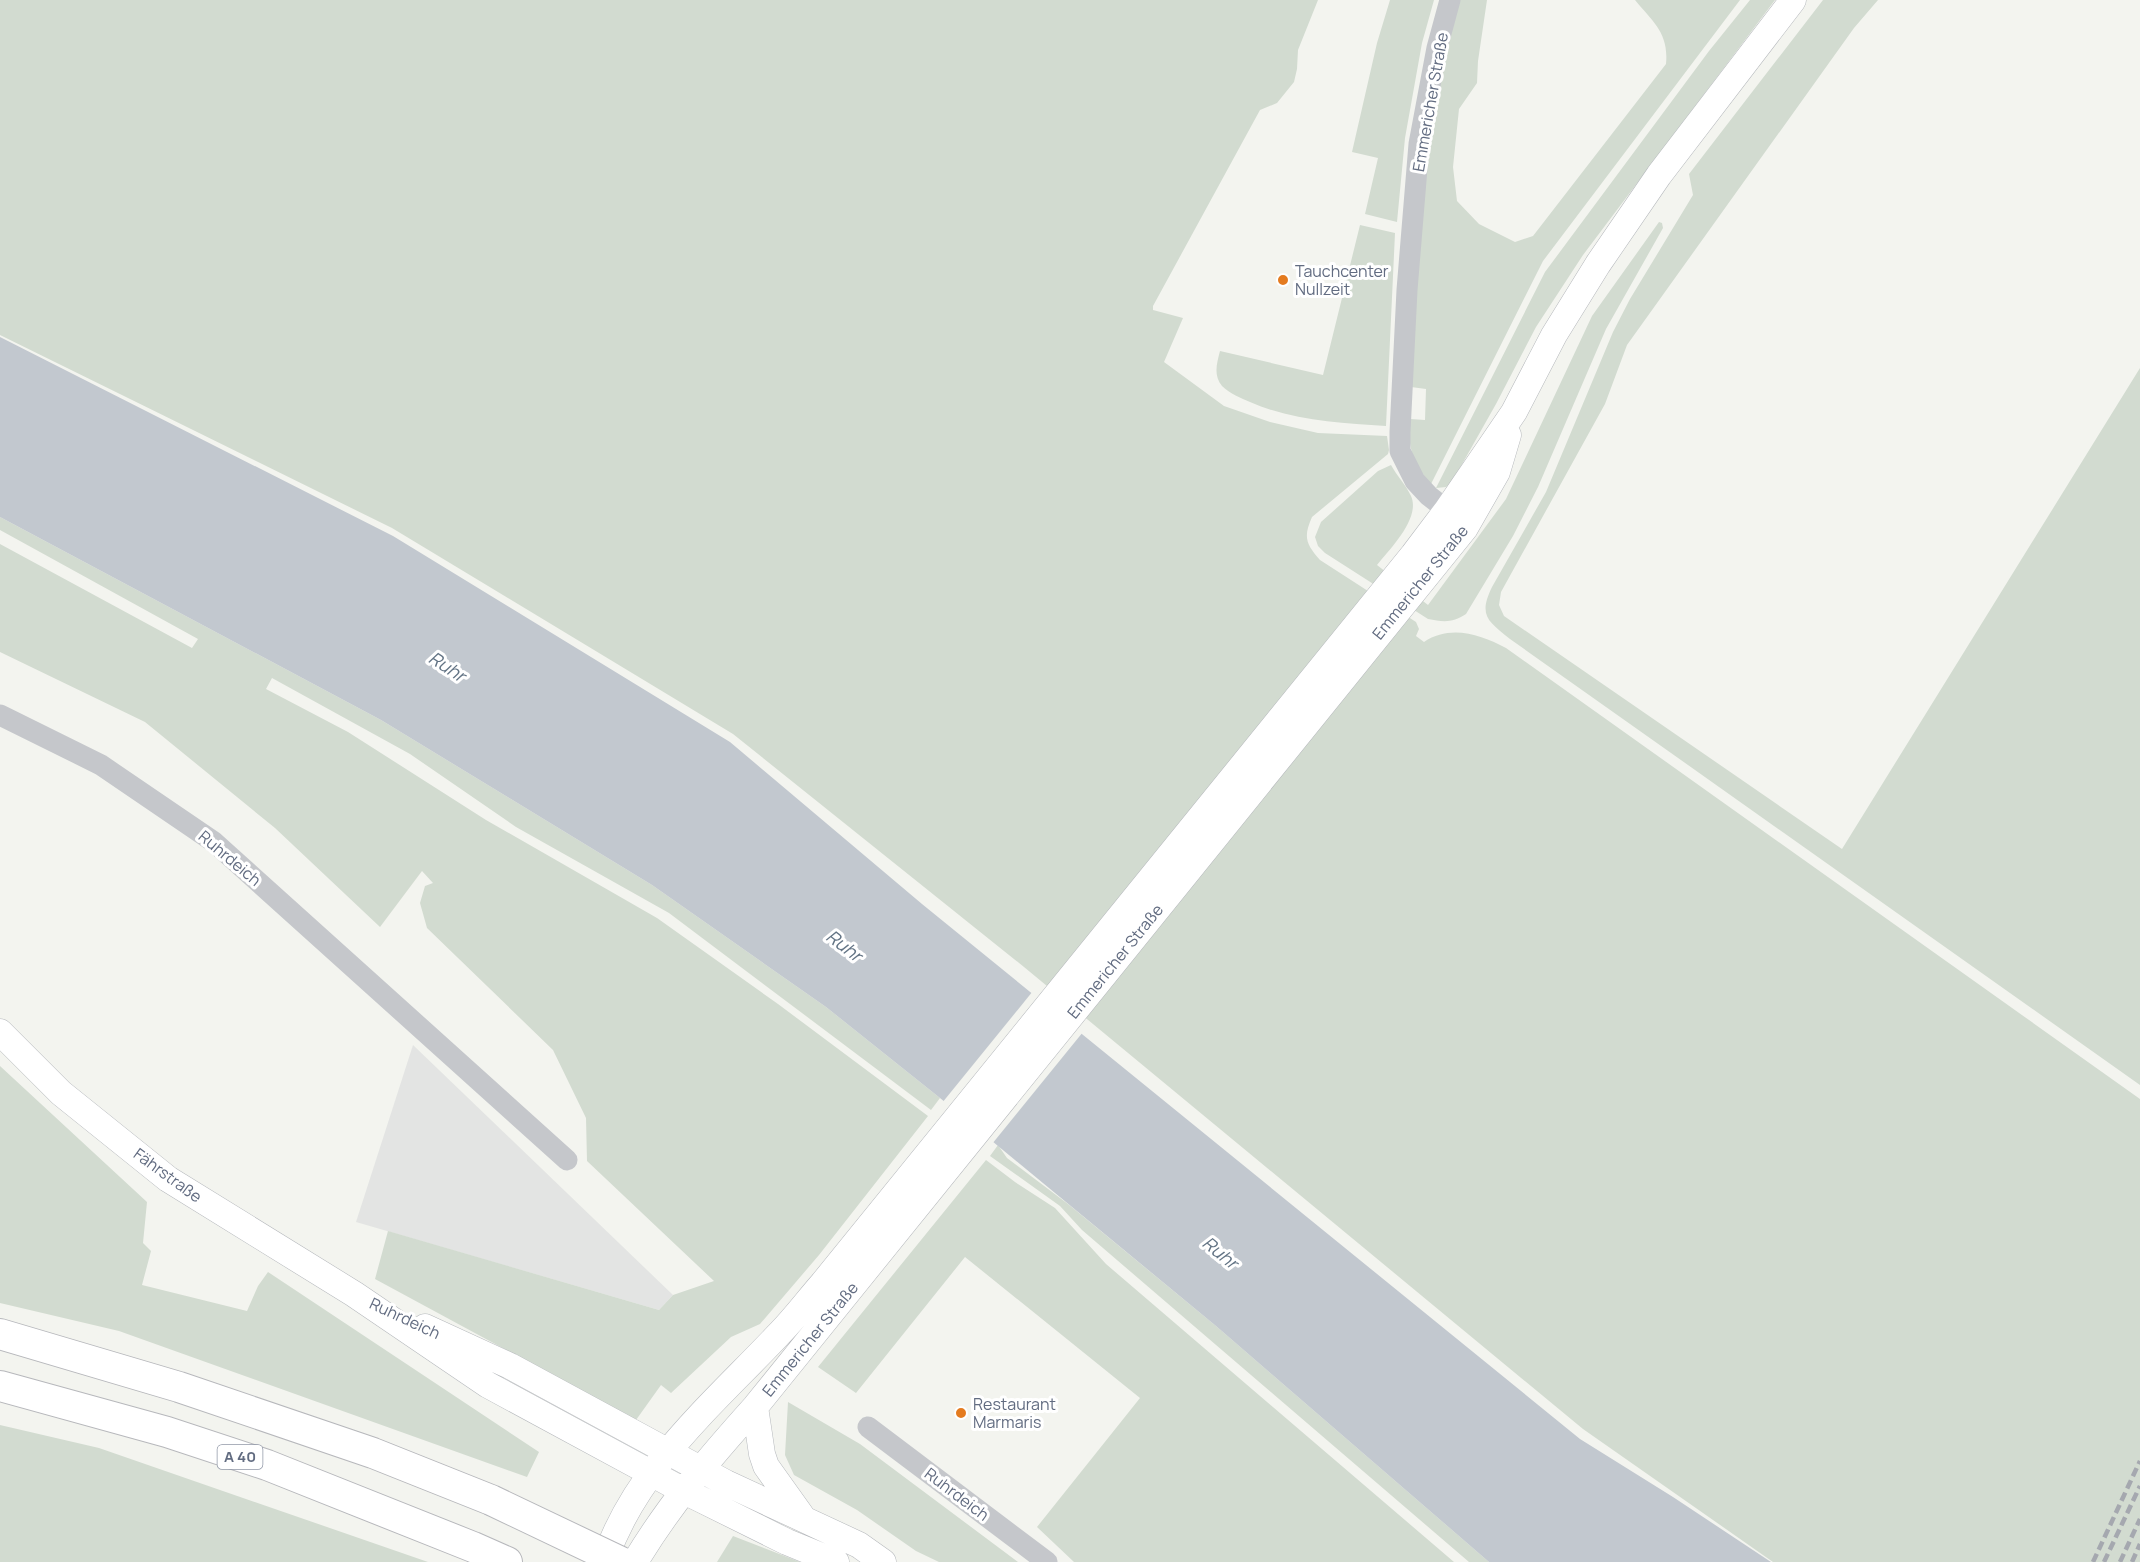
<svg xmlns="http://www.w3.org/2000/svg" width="2140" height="1562" font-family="Manrope,sans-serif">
  <rect width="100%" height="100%" fill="#f3f4ef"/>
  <path fill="#e3e4e3" d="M 413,1045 L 673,1295 L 659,1310 L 356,1222 Z"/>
  <path fill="#d2dbd0" d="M 0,0 L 1318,0 L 1298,50 L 1297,69 L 1294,82 L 1277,103 L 1260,110 L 1153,306 L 1153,310 L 1183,318 L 1164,362 L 1224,406 L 1270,422 L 1318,433 L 1387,436 L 1389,450 L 1388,454 L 1312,517 C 1303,537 1306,544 1320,560 L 1416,622 L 1419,629 L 1416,636 L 1424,642 C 1451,624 1481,635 1506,648 L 2140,1099 L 2140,1562 L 1773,1562 L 1583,1429 L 1024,967 L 733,734 L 392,528 L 0,335 Z
    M 1390,0 L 1434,0 L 1422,43 L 1405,138 L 1397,222 L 1365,214 L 1378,158 L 1352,152 L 1377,43 Z
    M 1458,0 L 1487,0 L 1478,61 L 1477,83 L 1459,109 L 1453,167 L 1457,201 L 1479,224 L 1515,242 L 1533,236 L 1666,64 C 1669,33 1653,22 1635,0 L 1740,0 L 1543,261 L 1430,486 C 1414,459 1407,452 1410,419 L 1425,420 L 1426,389 L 1411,387 L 1417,233 L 1437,87 Z
    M 1750,0 L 1775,0 L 1583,255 L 1536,327 L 1496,404 L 1452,482 L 1446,487 L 1436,488 L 1545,272 L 1709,51 Z
    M 1823,0 L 1878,0 L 1854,28 L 1627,345 L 1605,404 L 1501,592 L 1499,605 L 1504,616 L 1842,849 L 2140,368 L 2140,1085 L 1510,639 C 1488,621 1478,616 1492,587 L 1546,492 L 1613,332 L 1630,299 L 1693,195 L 1689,174 Z
    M 1659,222 L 1662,223 L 1663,228 L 1606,329 L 1538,487 L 1513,536 L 1466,614 C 1453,623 1443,622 1428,619 L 1325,553 L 1318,546 L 1315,537 L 1321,522 L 1378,471 L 1391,465 C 1397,476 1406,485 1411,496 C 1421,518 1390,549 1377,565 L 1428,605 L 1506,499 L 1592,316 Z
    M 1360,225 L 1395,233 L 1386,426 C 1339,423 1294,421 1250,402 C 1241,398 1230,394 1222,386 C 1213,375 1217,363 1220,351 L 1323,375 Z
    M 0,517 L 381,720 L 652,885 L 826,1007 L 940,1098 L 931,1110 L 669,913 L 516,827 L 410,754 L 272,678 L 266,689 L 348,732 L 486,820 L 657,918 L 778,1004 L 928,1116 L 819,1255 L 760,1324 L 731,1337 L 671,1393 L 661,1385 L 636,1420 L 375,1279 L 388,1231 L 659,1310 L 673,1295 L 714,1281 L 587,1161 L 586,1118 L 553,1050 L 427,928 L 420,903 L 425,886 L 433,883 L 422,871 L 380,927 L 275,828 L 145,722 L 0,652 L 0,544 L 192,648 L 198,639 L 0,530 Z
    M 0,1066 L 147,1202 L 143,1243 L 151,1251 L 142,1285 L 247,1311 L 258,1286 L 268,1272 L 539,1452 L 527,1477 L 119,1331 L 0,1303 Z
    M 998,1145 L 1007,1158 L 1068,1204 L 1216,1326 L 1489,1562 L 1469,1562 L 1082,1230 L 1060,1206 L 990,1156 Z
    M 986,1160 L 1015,1182 L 1055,1208 L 1106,1264 L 1454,1562 L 1074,1562 L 1037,1527 L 1140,1398 L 965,1257 L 856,1393 L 818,1367 Z
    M 788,1402 L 860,1444 L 1018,1562 L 939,1562 L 916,1551 L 857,1510 L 794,1475 L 785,1455 Z
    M 0,1425 L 99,1448 L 428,1562 L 0,1562 Z
    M 733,1536 L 800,1562 L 717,1562 Z"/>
  <path fill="#c2c8cf" d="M 0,337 L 393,536 L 730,742 L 922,904 L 1580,1439 L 1673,1497 L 1771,1562 L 1489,1562 L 1216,1326 L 940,1098 L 826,1007 L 652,885 L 381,720 L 0,517 Z"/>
  <path fill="#f3f4ef" d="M 1033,991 L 1083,1032 L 992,1144 L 942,1103 Z"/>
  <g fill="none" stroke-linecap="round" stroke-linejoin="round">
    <defs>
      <path id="major" d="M 0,1032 L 61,1093 L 168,1179 L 354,1294 L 488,1385 L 684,1491 L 787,1542 L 836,1562
        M 425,1327 L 510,1366 L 726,1483 L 859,1545 L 883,1562
        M 755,1407 L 762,1454 L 766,1466 L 801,1515
        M 604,1562 C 635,1469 713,1404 778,1335 C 794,1319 808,1300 823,1283 L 1413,555 L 1447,510 L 1514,412 L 1554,335 L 1598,264 L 1659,175 L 1793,0
        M 635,1562 C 669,1505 711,1456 755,1407 L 1465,528 L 1497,472 L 1508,435"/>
      <path id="highway" d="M 0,1334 L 179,1387 L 373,1453 L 491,1500
        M 0,1386 L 167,1432 L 267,1465 L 473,1547 L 507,1562"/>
    </defs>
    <use href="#major" stroke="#b5b8bc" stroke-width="27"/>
    <use href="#highway" stroke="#b7b8bc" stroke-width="32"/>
    <path stroke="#c5c7cb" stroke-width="21" d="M 1447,510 L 1429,496 L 1415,481 L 1400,451 L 1400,432 L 1407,290 L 1419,144 L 1437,48 L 1450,0
      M 0,715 L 101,765 L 214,842 L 567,1160
      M 868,1427 L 1047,1562"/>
    <use href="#major" stroke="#fff" stroke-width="26"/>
    <use href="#highway" stroke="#fff" stroke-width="30"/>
    <path stroke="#a5a8af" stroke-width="4.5" stroke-dasharray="9 4.5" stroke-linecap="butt" d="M 2093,1562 L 2140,1461
      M 2104,1562 L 2140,1486
      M 2120,1562 L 2140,1519
      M 2132,1562 L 2140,1544"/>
    <defs>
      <path id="highway-bridge" d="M 491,1500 L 621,1562"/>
    </defs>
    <use href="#highway-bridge" stroke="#b7b8bc" stroke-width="32" stroke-linecap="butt"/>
    <use href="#highway-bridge" stroke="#fff" stroke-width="30"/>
  </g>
  <g fill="#e47b1f" stroke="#fff" stroke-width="2">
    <circle cx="1283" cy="280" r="6"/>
    <circle cx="961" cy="1413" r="6"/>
  </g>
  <g text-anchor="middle" stroke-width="6" stroke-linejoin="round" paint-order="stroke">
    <rect fill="#fff" stroke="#9198a7" stroke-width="1.5" x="217.5" y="1445" width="45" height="24" rx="4.5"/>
    <g font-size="15" font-weight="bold" fill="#626c81">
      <text x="240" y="1462">A 40</text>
    </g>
    <g font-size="16" fill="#626c81" stroke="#fff">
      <text transform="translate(1430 102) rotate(-80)" y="6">Emmericher Straße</text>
      <text transform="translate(1420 582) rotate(-51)" y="6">Emmericher Straße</text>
      <text transform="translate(230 858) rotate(40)" y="6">Ruhrdeich</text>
      <text transform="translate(1115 961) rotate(-51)" y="6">Emmericher Straße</text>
      <text transform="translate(168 1175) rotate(36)" y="6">Fährstraße</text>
      <text transform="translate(405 1318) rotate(25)" y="6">Ruhrdeich</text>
      <text transform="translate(810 1339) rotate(-51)" y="6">Emmericher Straße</text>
      <text transform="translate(957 1494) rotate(37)" y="6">Ruhrdeich</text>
    </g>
    <g font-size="16" fill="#626c81" stroke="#fff" text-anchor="start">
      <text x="1295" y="277">Tauchcenter<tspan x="1295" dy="18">Nullzeit</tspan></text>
      <text x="973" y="1410">Restaurant<tspan x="973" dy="18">Marmaris</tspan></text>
    </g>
    <g font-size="18" font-style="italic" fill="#637485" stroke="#fff">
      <text transform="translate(447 667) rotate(33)" y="6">Ruhr</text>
      <text transform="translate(844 946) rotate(37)" y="6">Ruhr</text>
      <text transform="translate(1220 1253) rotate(39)" y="6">Ruhr</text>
    </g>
  </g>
</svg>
